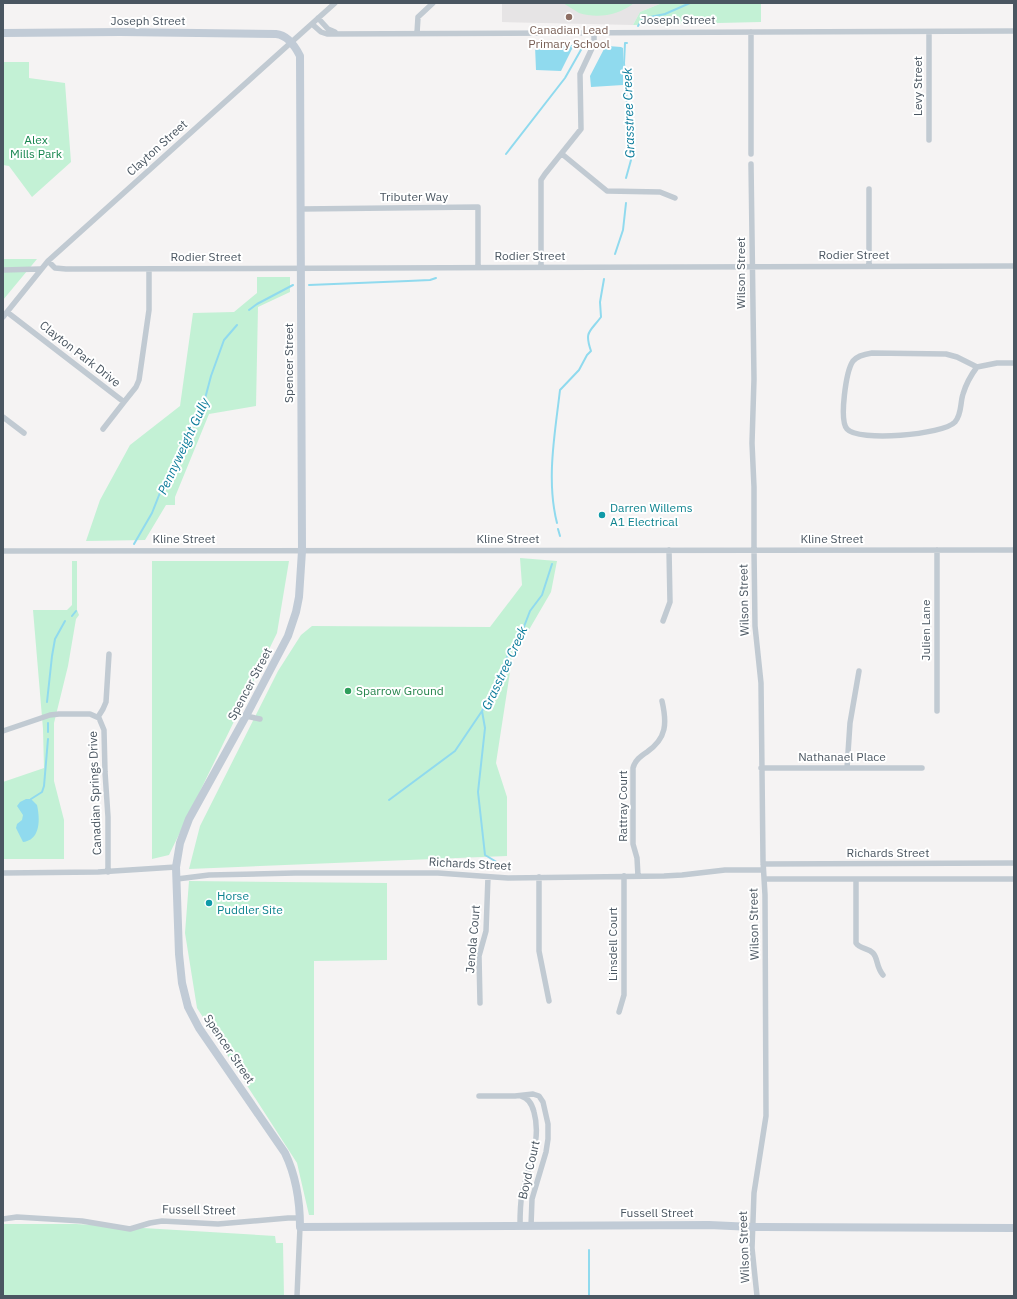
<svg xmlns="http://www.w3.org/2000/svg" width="1017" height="1299" font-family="'IBM Plex Sans',sans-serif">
  <rect width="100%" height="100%" fill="#f5f3f3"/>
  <path fill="#e6e4e5" d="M 502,3 L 662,3 L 640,12 L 633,25 L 502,22 Z"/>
  <path fill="#c3f1d5" d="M 563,3 L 634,3 C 619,15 598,19 579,13 C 574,10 568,6 563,3 Z
    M 662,3 L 761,3 L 761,22 L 633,25 L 640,12 Z
    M 3,62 L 29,62 L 29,78 L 65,83 L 71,162 L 32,197 L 9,166 L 3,165 Z
    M 3,259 L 37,259 L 3,300 Z
    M 257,277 L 290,277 L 290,292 L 258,307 L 256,406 L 209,414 L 175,497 L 175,505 L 166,505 L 145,540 L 86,541 L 100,500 L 130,445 L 180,406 L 193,313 L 234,312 L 257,293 Z
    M 520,558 L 557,561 L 551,592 L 512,659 L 496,763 L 507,797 L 507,856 L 189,869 L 200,826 L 278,671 L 301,635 L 312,626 L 490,627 L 522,585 Z
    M 72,561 L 77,561 L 77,610 L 79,615 L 76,619 L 68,666 L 54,723 L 54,781 L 64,820 L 64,859 L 3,859 L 3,782 L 44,768 L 43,729 L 33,610 L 67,610 L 72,605 Z
    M 152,561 L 289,561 L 277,633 L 169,855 L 152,859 Z
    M 189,881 L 387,883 L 387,960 L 314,961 L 314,1215 L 309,1215 L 297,1163 L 197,1008 L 185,933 Z
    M 3,1224 L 76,1224 L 275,1236 L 276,1243 L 283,1243 L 284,1296 L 3,1296 Z"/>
  <path fill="#90daee" d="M 574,45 L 561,71 L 536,70 L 535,46 Z
    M 608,46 L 621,47 L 623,48 L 623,85 L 591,87 L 590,76 L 604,49 Z
    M 26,799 L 31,799 L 37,805 C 40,818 41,840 23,842 L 16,828 L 17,824 L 22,820 L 23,815 L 17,806 L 20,802 Z"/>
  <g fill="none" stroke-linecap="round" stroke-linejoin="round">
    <path stroke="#90daee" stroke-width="2" d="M 638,26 L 641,21 L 645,18 L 665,14 L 690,3
      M 506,154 L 565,78 L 582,48 L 584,47
      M 626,178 L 631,160 L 624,63 L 625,43 L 627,43
      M 615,254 L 623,230 L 626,203
      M 309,285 L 408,281 L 430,280 L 436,278
      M 249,310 L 257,304 L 293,285
      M 557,523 C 546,480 555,433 560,390 L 579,370 L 587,355 L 591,351 C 584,331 590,332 601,317 L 600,302 L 604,279
      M 558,529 L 560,536
      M 134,544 L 152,513 L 165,480 L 173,467 L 184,439 L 202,410 L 211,376 L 224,340 L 237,325
      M 72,616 L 76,611
      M 47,702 L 52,656 L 55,639 L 65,621
      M 48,732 L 48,723
      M 31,799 L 42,792 L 44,786 L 48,739
      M 389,800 L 455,751 L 482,711
      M 500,864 L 485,855 L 478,792 L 485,728 L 482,711 L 495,688 L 509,652 L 520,637 L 530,611 L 542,595 L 552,564
      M 589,1296 L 589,1250"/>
    <path stroke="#c1cad2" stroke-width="5.5" d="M 318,18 L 328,29 L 335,32
      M 312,24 L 321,32 L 327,34 L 1014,31
      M 751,32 L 751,154
      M 417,33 L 418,17 L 433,3
      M 929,140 L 929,32
      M 562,154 L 607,191 L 660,192 L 675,198
      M 751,164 L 754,379 L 752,443 L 754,487 L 754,550
      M 301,209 L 478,207 L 478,267
      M 48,261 L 55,268 L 66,269 L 1014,266
      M 869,266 L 869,189
      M 541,267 L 541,180 L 545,174 L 581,129 L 580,74 L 594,44 L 594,33
      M 3,270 L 40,269
      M 7,312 L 124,402 L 136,387 L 139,380 L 149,310 L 149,269
      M 3,317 L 48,261 L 335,3
      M 977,367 C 971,375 966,384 963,394 C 960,403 962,414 955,422 C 943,435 858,442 847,429 C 839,420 846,371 853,361 C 857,356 865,354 872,353 L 946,354 L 957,357 L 977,367 L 997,363 L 1014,363
      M 3,417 L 24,433
      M 103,429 L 124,402
      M 754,550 L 755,626 L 761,683 L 763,861 L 765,895 L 766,1116 L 754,1193 L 752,1248 L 757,1296
      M 937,550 L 937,711
      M 3,551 L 1014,550
      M 663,621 L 670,602 L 669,550
      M 246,716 L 260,719
      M 98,717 L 103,709 L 106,702 L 109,654
      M 3,731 L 50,715 L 59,714 L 90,714 L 99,718 L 104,730 L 105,772 L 108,817 L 108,872
      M 761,768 L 922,768
      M 847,768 L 850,723 L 859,671
      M 763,864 L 1014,863
      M 3,873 L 98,872 L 176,867
      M 638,876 L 637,858 L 633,844 L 633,768 C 635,760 641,756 647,752 C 667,738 667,723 662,701
      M 539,877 L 539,951 L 549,1001
      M 177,879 L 209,875 L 295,873 L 438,873 L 508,878 L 664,876 L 682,875 L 725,870 L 763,870
      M 764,879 L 1014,879
      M 856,879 L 856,943 C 860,949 868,948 873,953 C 878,958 876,967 883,975
      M 480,1003 L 479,956 L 486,931 L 488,877
      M 619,1012 L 624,995 L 624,876
      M 479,1096 L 515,1096 L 533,1094 L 539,1096 L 543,1102 L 548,1124 L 548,1139 L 546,1152 L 532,1199 L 531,1226
      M 3,1219 L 17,1217 L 82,1221 L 130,1229 L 150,1223 L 162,1221 L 218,1224 L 288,1218 L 300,1218
      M 520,1226 C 520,1215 520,1205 522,1194 C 528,1166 542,1141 534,1112 C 532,1104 529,1098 521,1096
      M 297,1296 L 300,1227"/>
    <path stroke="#c1cbd6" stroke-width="8" d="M 3,33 L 120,32 L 276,34 C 287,35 295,46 300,56 L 302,551 L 299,597 L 296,612 L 288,636 L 246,716 L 189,819 L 180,843 L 176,867 L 179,954 L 182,983 L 188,1007 L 199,1028 L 285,1153 C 296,1176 300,1202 300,1227 L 709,1225 L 753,1227 L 1014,1228"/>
  </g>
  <circle fill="#8d6e63" stroke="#fff" stroke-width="1.5" cx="569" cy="17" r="4"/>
  <g fill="#0f9aa8" stroke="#fff" stroke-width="1.5">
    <circle cx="602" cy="515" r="4"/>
    <circle cx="209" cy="903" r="4"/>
  </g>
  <circle fill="#2e9e5b" stroke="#fff" stroke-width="1.5" cx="348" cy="691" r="4"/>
  <g text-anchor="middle" stroke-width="4" stroke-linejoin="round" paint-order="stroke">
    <g font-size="12" fill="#4a5661" stroke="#fff">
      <text x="678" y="24">Joseph Street</text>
      <text x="148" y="25">Joseph Street</text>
      <text transform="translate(918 86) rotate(-90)" y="4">Levy Street</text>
      <text transform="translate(157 148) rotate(-42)" y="4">Clayton Street</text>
      <text x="414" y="201">Tributer Way</text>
      <text x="854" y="259">Rodier Street</text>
      <text x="530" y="260">Rodier Street</text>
      <text x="206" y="261">Rodier Street</text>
      <text transform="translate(741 273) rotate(-90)" y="4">Wilson Street</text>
      <text transform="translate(80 354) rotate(38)" y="4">Clayton Park Drive</text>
      <text transform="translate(289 363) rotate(-90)" y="4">Spencer Street</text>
      <text x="184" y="543">Kline Street</text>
      <text x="508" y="543">Kline Street</text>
      <text x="832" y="543">Kline Street</text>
      <text transform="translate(744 600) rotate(-91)" y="4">Wilson Street</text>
      <text transform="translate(926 630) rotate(-90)" y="4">Julien Lane</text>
      <text transform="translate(250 684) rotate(-62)" y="4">Spencer Street</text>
      <text x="842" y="761">Nathanael Place</text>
      <text transform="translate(95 793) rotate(-92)" y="4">Canadian Springs Drive</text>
      <text transform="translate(623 806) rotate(-90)" y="4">Rattray Court</text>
      <text x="888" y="857">Richards Street</text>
      <text transform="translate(470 864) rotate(3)" y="4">Richards Street</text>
      <text transform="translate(754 924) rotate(-91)" y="4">Wilson Street</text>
      <text transform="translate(473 939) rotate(-85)" y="4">Jenola Court</text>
      <text transform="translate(613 944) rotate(-90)" y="4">Linsdell Court</text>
      <text transform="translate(229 1049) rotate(56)" y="4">Spencer Street</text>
      <text transform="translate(529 1170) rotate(-77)" y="4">Boyd Court</text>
      <text transform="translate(199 1210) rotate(1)" y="4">Fussell Street</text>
      <text x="657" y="1217">Fussell Street</text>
      <text transform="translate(744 1247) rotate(-92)" y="4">Wilson Street</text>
    </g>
    <g font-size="12" fill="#785e54" stroke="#fff">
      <text x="569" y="34">Canadian Lead<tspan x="569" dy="14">Primary School</tspan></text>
    </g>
    <g font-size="12" fill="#17864f" stroke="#fff">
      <text x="36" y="144">Alex<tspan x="36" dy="14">Mills Park</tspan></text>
    </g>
    <g font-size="12" fill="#0d838f" stroke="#fff" text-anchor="start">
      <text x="610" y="512">Darren Willems<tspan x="610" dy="14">A1 Electrical</tspan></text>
      <text x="217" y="900">Horse<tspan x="217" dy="14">Puddler Site</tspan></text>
    </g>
    <g font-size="12" fill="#27864d" stroke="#fff" text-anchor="start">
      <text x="356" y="695">Sparrow Ground</text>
    </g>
    <g font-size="13" font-style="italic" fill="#0c7c9b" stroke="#fff">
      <text transform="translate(628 113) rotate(-92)" y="5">Grasstree Creek</text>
      <text transform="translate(183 446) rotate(-65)" y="5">Pennyweight Gully</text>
      <text transform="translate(504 668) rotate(-65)" y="5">Grasstree Creek</text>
    </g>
  </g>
  <rect width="1017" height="1299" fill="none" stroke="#4a5661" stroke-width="8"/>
</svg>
